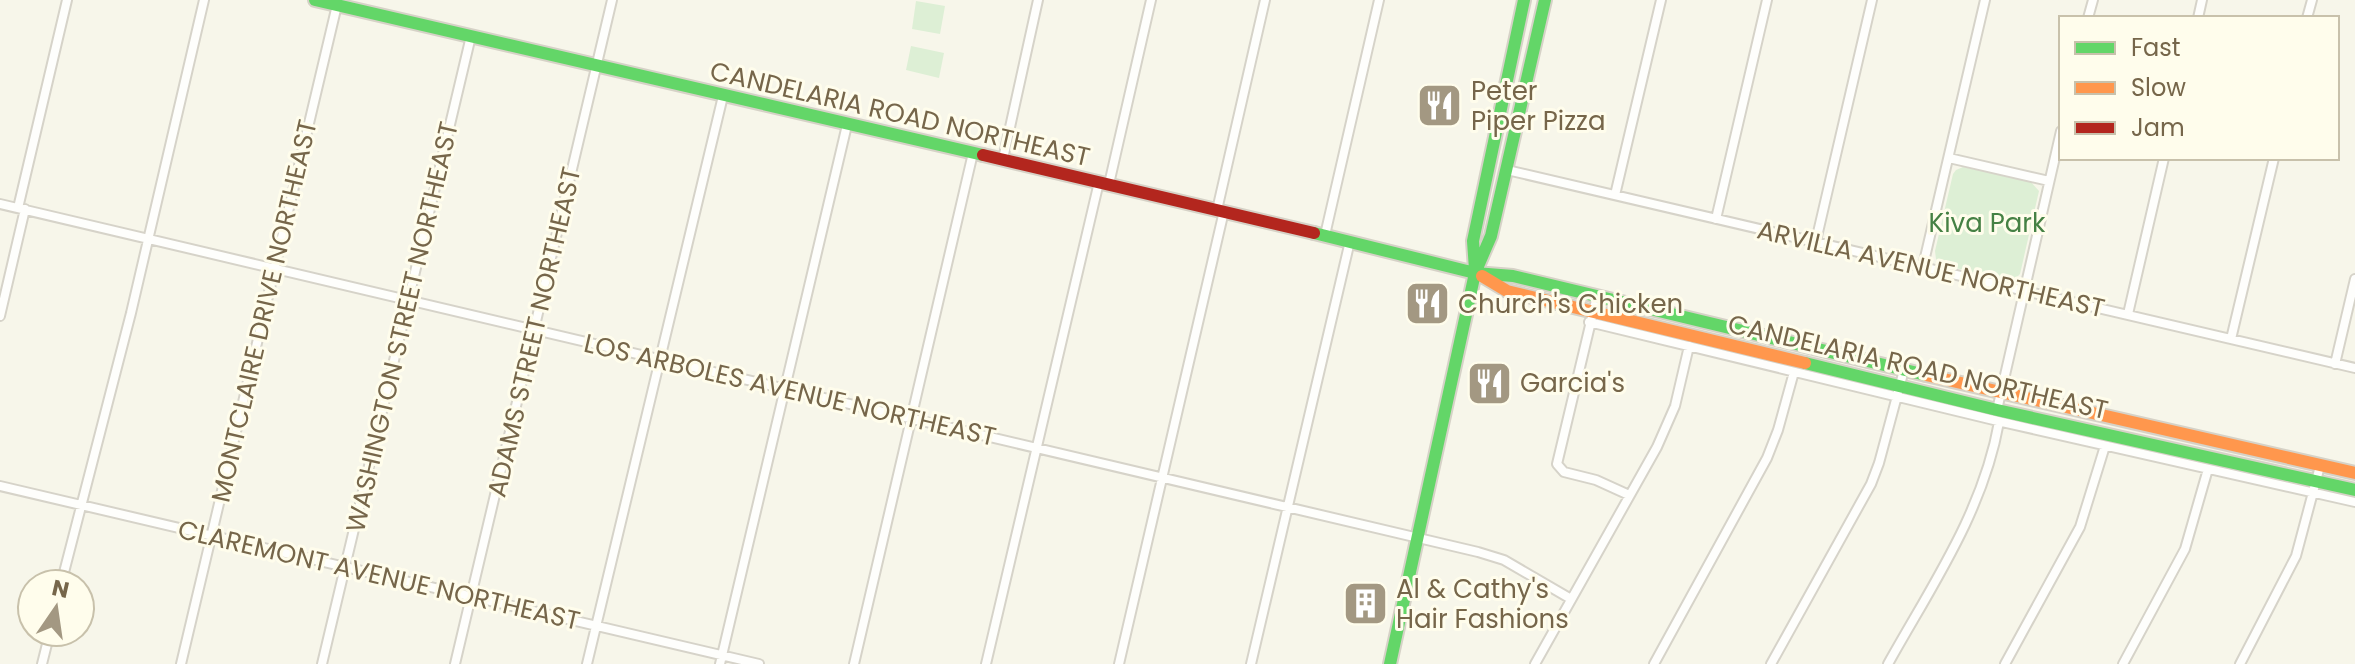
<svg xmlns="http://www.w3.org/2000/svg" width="2355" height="664" font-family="Poppins,sans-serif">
  <rect width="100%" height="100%" fill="#f7f6ea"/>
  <path fill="#ddefd5" d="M 916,1 L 945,6 L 940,34 L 912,29 Z
    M 911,46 L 944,53 L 939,78 L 906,70 Z
    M 1963,167 L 2030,181 L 2039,191 L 2020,274 L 2015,279 L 2006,280 L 1943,265 L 1936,259 L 1935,251 L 1953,174 L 1956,170 Z"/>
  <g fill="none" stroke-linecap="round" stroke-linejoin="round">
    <defs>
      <path id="street" d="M 2088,18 L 2093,0
        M 2198,18 L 2202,0
        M 2307,18 L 2312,0
        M 1949,158 L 2049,181
        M 1003,159 L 1038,0
        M 1507,170 L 2355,368
        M 1109,184 L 1151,0
        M 1615,195 L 1661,0
        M 0,204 L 1478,552 L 1504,560 L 1571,599
        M 18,208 L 67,0
        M 1217,210 L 1265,0
        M 1716,219 L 1767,0
        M 1325,235 L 1379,0
        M 1816,241 L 1872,0
        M 1923,266 L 1985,0
        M 1597,296 L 1557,464 L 1564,472 L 1596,480 L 1629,495
        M 2128,314 L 2164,158
        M 0,316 L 25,209
        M 1589,322 L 2002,422 L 2355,502
        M 2231,339 L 2274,158
        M 2335,364 L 2355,279
        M 1997,410 L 2061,131
        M 0,486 L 759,664
        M 61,584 L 131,313 L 204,0
        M 42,664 L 50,632
        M 181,664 L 337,5
        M 322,664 L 471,36
        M 455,664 L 612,0
        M 587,664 L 723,96
        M 720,664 L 847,125
        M 854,664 L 973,153
        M 986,664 L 1099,182
        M 1119,664 L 1224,211
        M 1251,664 L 1350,241
        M 1535,664 L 1657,447 L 1675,406 L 1689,346
        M 1654,664 L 1767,458 L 1778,430 L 1794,372
        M 1771,664 L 1871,484 L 1879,463 L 1904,370
        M 1888,664 C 1932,585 1983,512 1999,422
        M 2005,664 L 2080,527 L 2105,446
        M 2123,664 L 2185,549 L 2208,469
        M 2240,664 L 2296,556 L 2320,466"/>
      <path id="fast" d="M 315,0 L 983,155
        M 1314,233 L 1475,273 L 1513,276 L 1926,375
        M 1475,269 L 1473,241 L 1524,0
        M 1805,363 L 1997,410 L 2355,490
        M 1390,664 L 1475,273 L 1491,236 L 1545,0"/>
      <path id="slow" d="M 1482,276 L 1507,291 L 1805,363
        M 1926,375 L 2355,473"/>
      <path id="jam" d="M 983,155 L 1314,233"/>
    </defs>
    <use href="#street" stroke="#d6d3c9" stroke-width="12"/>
    <use href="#fast" stroke="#d6d2c7" stroke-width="16"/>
    <use href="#slow" stroke="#d6d2c7" stroke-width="16"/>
    <use href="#jam" stroke="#d6d2c7" stroke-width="16"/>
    <use href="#street" stroke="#fefefc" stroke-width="8"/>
    <use href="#fast" stroke="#63d668" stroke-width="12"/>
    <use href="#slow" stroke="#ff974d" stroke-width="12"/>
    <use href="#jam" stroke="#b3261e" stroke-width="12"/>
  </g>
  <defs>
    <symbol id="restaurant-square" viewBox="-11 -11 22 22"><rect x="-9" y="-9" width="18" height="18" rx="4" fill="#a39882" stroke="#fffdec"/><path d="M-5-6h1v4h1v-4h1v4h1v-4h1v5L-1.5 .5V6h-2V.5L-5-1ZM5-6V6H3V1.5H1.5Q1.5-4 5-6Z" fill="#fff"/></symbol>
    <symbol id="building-square" viewBox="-11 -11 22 22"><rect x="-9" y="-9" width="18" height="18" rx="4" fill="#a39882" stroke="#fffdec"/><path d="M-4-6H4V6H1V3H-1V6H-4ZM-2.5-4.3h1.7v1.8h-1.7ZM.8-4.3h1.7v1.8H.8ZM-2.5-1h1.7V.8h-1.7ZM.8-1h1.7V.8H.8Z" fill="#fff"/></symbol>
  </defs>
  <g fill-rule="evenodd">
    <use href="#restaurant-square" x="1414" y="80" width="51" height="51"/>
    <use href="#restaurant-square" x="1402" y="278" width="51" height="51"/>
    <use href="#restaurant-square" x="1464" y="358" width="51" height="51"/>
    <use href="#building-square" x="1340" y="578" width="51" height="51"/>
  </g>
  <g text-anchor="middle" stroke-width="6" stroke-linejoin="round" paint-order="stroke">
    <g font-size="26" fill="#76664a" stroke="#fffdec" text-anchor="start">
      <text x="1471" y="100">Peter<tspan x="1471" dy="30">Piper Pizza</tspan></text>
      <text x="1458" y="313">Church's Chicken</text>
      <text x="1520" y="392">Garcia's</text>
      <text x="1396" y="598">Al &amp; Cathy's<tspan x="1396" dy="30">Hair Fashions</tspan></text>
    </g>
    <g font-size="26" fill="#76664a" stroke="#fffdec">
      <text transform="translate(900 114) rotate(13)" y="9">CANDELARIA ROAD NORTHEAST</text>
      <text transform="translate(1931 269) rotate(13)" y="9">ARVILLA AVENUE NORTHEAST</text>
      <text transform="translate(264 311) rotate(-77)" y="9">MONTCLAIRE DRIVE NORTHEAST</text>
      <text transform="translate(402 327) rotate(-77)" y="9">WASHINGTON STREET NORTHEAST</text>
      <text transform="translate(534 332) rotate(-77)" y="9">ADAMS STREET NORTHEAST</text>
      <text transform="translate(1918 367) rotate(13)" y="9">CANDELARIA ROAD NORTHEAST</text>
      <text transform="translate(790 390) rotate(13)" y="9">LOS ARBOLES AVENUE NORTHEAST</text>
      <text transform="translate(379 575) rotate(13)" y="9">CLAREMONT AVENUE NORTHEAST</text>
    </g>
    <g font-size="26" fill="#458144" stroke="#fffdec">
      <text x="1987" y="232">Kiva Park</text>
    </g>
  </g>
  <rect x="2059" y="16" width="280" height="144" fill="#fffdec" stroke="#c8c1ab" stroke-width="2"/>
  <rect x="2075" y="42" width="40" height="12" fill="#63d668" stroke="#c8c1ab" stroke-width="2"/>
  <text x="2131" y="56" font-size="24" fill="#76664a">Fast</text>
  <rect x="2075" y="82" width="40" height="12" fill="#ff974d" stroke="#c8c1ab" stroke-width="2"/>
  <text x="2131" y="96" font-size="24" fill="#76664a">Slow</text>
  <rect x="2075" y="122" width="40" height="12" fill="#b3261e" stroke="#c8c1ab" stroke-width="2"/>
  <text x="2131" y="136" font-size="24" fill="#76664a">Jam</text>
  <g transform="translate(56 608) rotate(13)"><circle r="38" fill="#fffdec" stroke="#c8c1ab" stroke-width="2"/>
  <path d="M0-6L14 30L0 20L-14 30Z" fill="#a39882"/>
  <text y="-12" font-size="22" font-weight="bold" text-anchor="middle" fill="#76664a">N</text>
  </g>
</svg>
